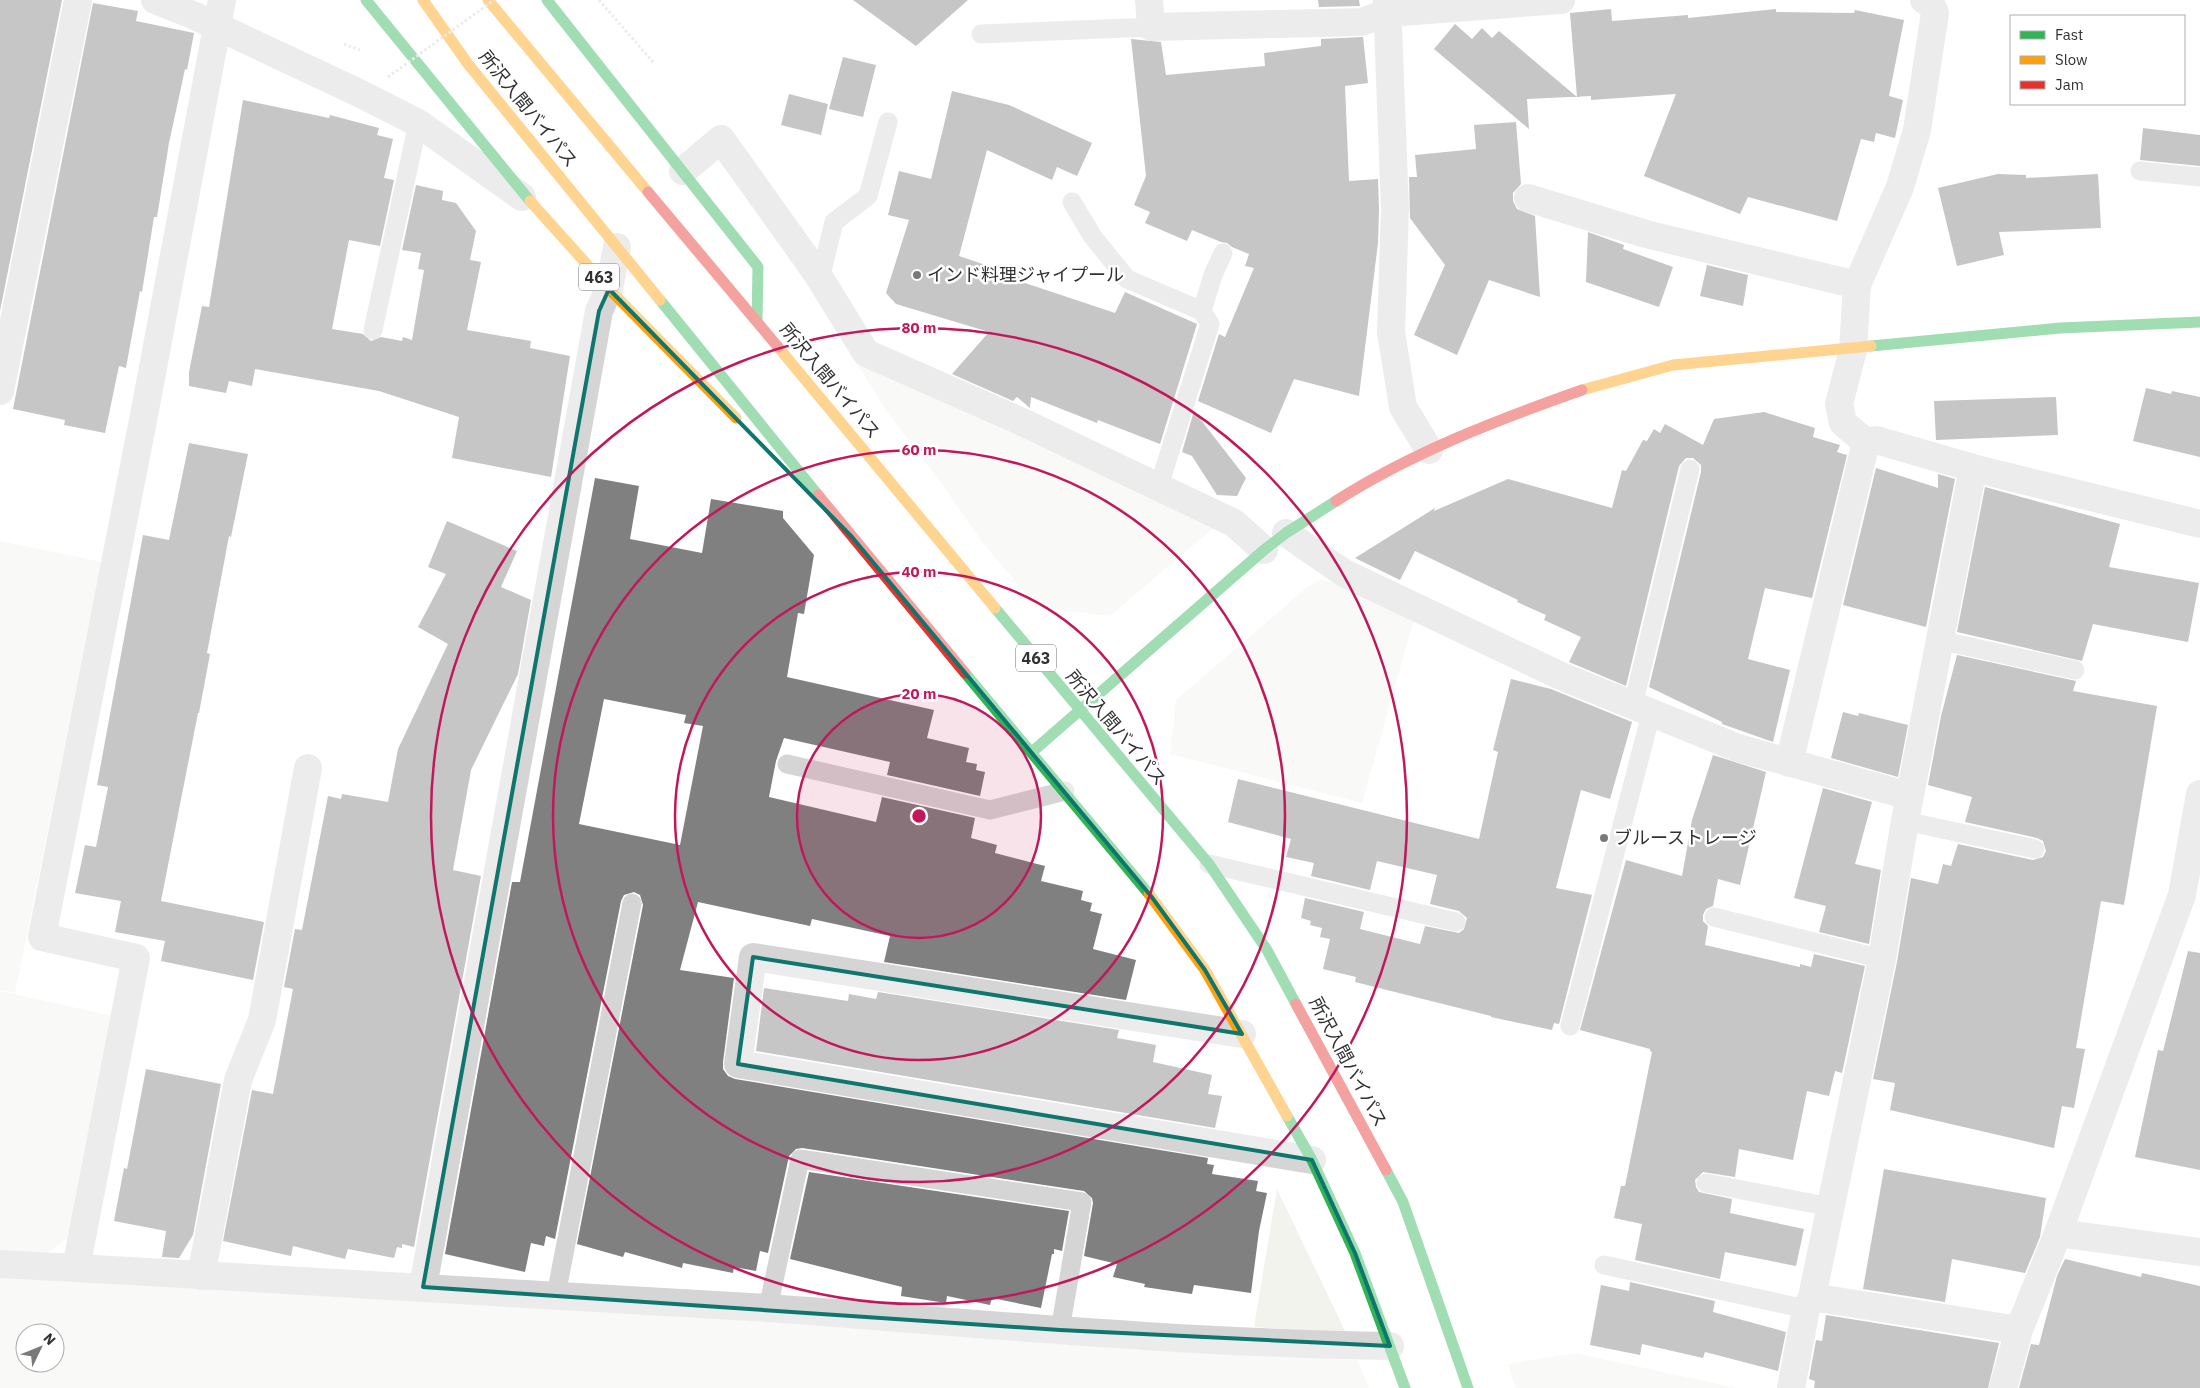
<svg xmlns="http://www.w3.org/2000/svg" width="2200" height="1388" font-family="'IBM Plex Sans','Noto Sans JP',sans-serif">
  <rect width="100%" height="100%" fill="#fff"/>
  <path fill="#f2f3ed" fill-rule="evenodd" d="M 856,362 L 932,394 L 1217,525 L 1110,616 L 1036,607 L 983,543 L 936,476 L 885,409 Z
    M 0,541 L 102,562 L 15,993 L 0,990 Z
    M 1320,580 L 1338,583 L 1414,619 L 1362,803 L 1170,754 L 1176,700 L 1307,587 Z
    M 0,991 L 113,1016 L 70,1236 L 46,1254 L 0,1252 Z
    M 1277,1189 L 1346,1333 L 1254,1327 Z
    M 0,1272 L 1357,1360 L 1369,1388 L 0,1388 ZM 25,1333 L 55,1333 L 55,1363 L 25,1363 Z
    M 1575,1353 L 1738,1388 L 1515,1388 L 1508,1364 Z"/>
  <path fill="#808080" fill-rule="evenodd" d="M 0,0 L 62,0 L 0,311 Z
    M 853,0 L 968,0 L 916,46 Z
    M 1318,0 L 1359,0 L 1360,6 L 1319,7 Z
    M 93,3 L 138,11 L 136,21 L 194,33 L 187,70 L 185,69 L 169,143 L 157,217 L 154,217 L 142,292 L 140,291 L 126,368 L 119,366 L 105,433 L 64,425 L 65,420 L 13,409 Z
    M 1611,9 L 1612,21 L 1688,15 L 1688,18 L 1776,9 L 1776,12 L 1854,13 L 1855,10 L 1904,20 L 1889,96 L 1903,100 L 1895,138 L 1876,133 L 1874,142 L 1861,139 L 1837,221 L 1748,197 L 1740,214 L 1644,176 L 1676,94 L 1591,100 L 1591,96 L 1527,99 L 1529,129 L 1434,49 L 1455,24 L 1472,39 L 1482,28 L 1492,38 L 1499,31 L 1577,97 L 1570,13 Z
    M 1363,37 L 1368,83 L 1345,86 L 1349,181 L 1378,179 L 1379,209 L 1378,243 L 1359,396 L 1294,379 L 1271,433 L 1198,401 L 1219,334 L 1225,337 L 1254,268 L 1245,266 L 1249,254 L 1232,247 L 1227,243 L 1221,242 L 1192,230 L 1187,241 L 1145,223 L 1150,212 L 1134,205 L 1146,176 L 1131,39 L 1161,42 L 1166,75 L 1265,66 L 1264,53 L 1321,46 L 1321,39 Z
    M 843,57 L 876,65 L 863,117 L 829,109 Z
    M 952,91 L 1009,105 L 1092,143 L 1077,176 L 1057,167 L 1052,180 L 987,150 L 959,256 L 1021,277 L 1022,282 L 1115,313 L 1125,292 L 1197,324 L 1160,444 L 1098,420 L 1097,423 L 1031,397 L 1030,408 L 1017,397 L 1013,401 L 952,374 L 989,332 L 896,304 L 886,293 L 909,220 L 888,215 L 899,171 L 931,179 Z
    M 789,94 L 828,104 L 821,135 L 781,125 Z
    M 243,100 L 329,118 L 330,115 L 379,128 L 377,135 L 393,139 L 384,178 L 394,180 L 380,246 L 349,240 L 332,329 L 363,334 L 371,341 L 381,337 L 402,341 L 403,337 L 412,340 L 424,270 L 418,269 L 421,253 L 402,250 L 416,185 L 443,191 L 442,200 L 456,203 L 476,231 L 470,260 L 481,262 L 467,330 L 531,341 L 530,348 L 570,356 L 551,477 L 452,458 L 459,417 L 379,391 L 255,369 L 252,386 L 229,381 L 226,393 L 189,386 L 189,372 L 202,306 L 209,307 Z
    M 1516,122 L 1521,184 L 1513,193 L 1513,201 L 1517,209 L 1535,216 L 1540,297 L 1489,280 L 1457,355 L 1414,335 L 1445,265 L 1410,218 L 1409,177 L 1417,177 L 1415,155 L 1476,149 L 1474,125 Z
    M 2143,128 L 2200,135 L 2200,166 L 2140,160 Z
    M 1998,174 L 2026,175 L 2026,178 L 2098,174 L 2101,228 L 1999,232 L 2004,255 L 1957,266 L 1938,188 Z
    M 1588,232 L 1624,245 L 1623,249 L 1673,267 L 1659,307 L 1586,282 Z
    M 1707,265 L 1748,275 L 1743,306 L 1700,296 Z
    M 2146,388 L 2171,394 L 2172,391 L 2200,397 L 2200,457 L 2133,441 Z
    M 2056,397 L 2058,435 L 1936,440 L 1934,401 Z
    M 1194,411 L 1246,478 L 1237,496 L 1217,495 L 1192,456 L 1182,452 Z
    M 1764,412 L 1815,428 L 1813,437 L 1840,445 L 1837,452 L 1847,455 L 1812,598 L 1765,588 L 1748,659 L 1790,670 L 1773,742 L 1722,724 L 1722,722 L 1649,687 L 1701,472 L 1701,465 L 1693,458 L 1686,458 L 1679,466 L 1626,686 L 1569,662 L 1581,637 L 1544,620 L 1546,615 L 1517,602 L 1518,600 L 1415,551 L 1400,580 L 1355,558 L 1435,508 L 1434,511 L 1508,479 L 1612,508 L 1622,470 L 1626,471 L 1643,440 L 1647,441 L 1654,429 L 1660,433 L 1665,424 L 1703,445 L 1714,419 Z
    M 189,443 L 248,454 L 231,537 L 229,536 L 207,653 L 210,654 L 199,713 L 198,713 L 161,901 L 264,922 L 253,980 L 161,961 L 165,941 L 115,932 L 121,901 L 75,893 L 85,845 L 96,847 L 108,787 L 97,785 L 143,535 L 169,540 Z
    M 1876,468 L 1938,488 L 1938,474 L 1955,479 L 1926,627 L 1843,605 Z
    M 595,478 L 639,486 L 630,539 L 702,553 L 711,499 L 783,511 L 783,518 L 814,555 L 804,614 L 798,613 L 787,677 L 934,710 L 927,738 L 969,748 L 966,762 L 977,764 L 976,770 L 985,772 L 980,796 L 887,775 L 890,762 L 784,738 L 776,761 L 769,797 L 876,822 L 882,797 L 975,818 L 971,838 L 997,845 L 995,853 L 1045,866 L 1041,881 L 1083,891 L 1081,900 L 1092,903 L 1090,911 L 1102,914 L 1093,949 L 1136,960 L 1126,1000 L 884,962 L 890,936 L 812,919 L 810,926 L 698,902 L 680,970 L 734,978 L 723,1062 L 723,1069 L 728,1076 L 735,1079 L 1208,1158 L 1207,1164 L 1214,1165 L 1212,1174 L 1258,1181 L 1256,1191 L 1267,1193 L 1259,1231 L 1251,1293 L 1194,1285 L 1192,1294 L 1144,1287 L 1145,1284 L 1113,1277 L 1117,1264 L 1084,1256 L 1093,1203 L 1092,1198 L 1084,1191 L 802,1148 L 796,1149 L 789,1156 L 768,1253 L 760,1251 L 756,1271 L 734,1267 L 733,1273 L 683,1263 L 682,1268 L 625,1252 L 623,1257 L 577,1244 L 643,905 L 640,895 L 634,892 L 624,895 L 621,901 L 555,1239 L 546,1236 L 544,1246 L 531,1243 L 525,1272 L 445,1254 L 512,882 L 520,882 ZM 604,699 L 686,715 L 684,723 L 703,726 L 680,845 L 579,824 Z
    M 1985,487 L 2120,524 L 2109,567 L 2199,583 L 2188,642 L 2093,624 L 2082,661 L 1957,632 Z
    M 447,521 L 517,551 L 501,587 L 531,600 L 518,674 L 471,770 L 453,870 L 481,876 L 414,1247 L 402,1244 L 402,1248 L 397,1247 L 394,1258 L 348,1249 L 345,1259 L 293,1246 L 291,1256 L 223,1241 L 252,1090 L 273,1094 L 293,989 L 284,987 L 295,929 L 302,930 L 328,796 L 341,799 L 342,794 L 388,802 L 398,749 L 448,644 L 418,627 L 446,574 L 428,567 Z
    M 1957,655 L 2076,681 L 2073,691 L 2157,706 L 2124,905 L 2101,901 L 2076,1048 L 2085,1049 L 2074,1108 L 2062,1106 L 2054,1148 L 1890,1110 L 1895,1083 L 1873,1079 L 1897,962 L 1911,878 L 1938,884 L 1943,864 L 1951,866 L 1958,844 L 2033,860 L 2043,857 L 2046,851 L 2043,841 L 2037,838 L 1965,822 L 1972,797 L 1928,785 L 1941,716 Z
    M 1511,679 L 1551,689 L 1632,722 L 1610,799 L 1581,790 L 1556,888 L 1592,895 L 1559,1024 L 1554,1023 L 1552,1030 L 1491,1017 L 1491,1016 L 1355,982 L 1356,977 L 1323,969 L 1330,939 L 1320,937 L 1322,928 L 1310,925 L 1311,921 L 1301,918 L 1305,898 L 1364,912 L 1360,929 L 1420,944 L 1425,926 L 1459,933 L 1464,929 L 1467,918 L 1459,911 L 1430,904 L 1437,875 L 1377,861 L 1370,890 L 1311,876 L 1314,863 L 1286,857 L 1291,839 L 1228,822 L 1238,779 L 1479,839 L 1498,752 L 1493,750 Z
    M 1843,712 L 1858,716 L 1859,713 L 1908,725 L 1898,777 L 1831,758 Z
    M 1713,755 L 1766,772 L 1740,885 L 1718,879 L 1713,906 L 1706,909 L 1703,915 L 1703,921 L 1708,926 L 1705,945 L 1800,967 L 1800,964 L 1811,967 L 1814,954 L 1865,966 L 1842,1073 L 1835,1071 L 1829,1096 L 1807,1091 L 1793,1160 L 1739,1149 L 1735,1177 L 1703,1172 L 1695,1180 L 1696,1187 L 1699,1192 L 1732,1199 L 1730,1213 L 1804,1229 L 1796,1266 L 1725,1252 L 1720,1279 L 1635,1260 L 1642,1224 L 1614,1218 L 1621,1186 L 1625,1186 L 1652,1052 L 1650,1051 L 1650,1049 L 1580,1030 L 1626,860 L 1682,876 L 1692,820 Z
    M 1823,788 L 1872,802 L 1855,864 L 1881,870 L 1869,944 L 1819,932 L 1826,906 L 1794,898 Z
    M 2188,951 L 2200,953 L 2200,1170 L 2135,1157 L 2158,1050 L 2163,1051 Z
    M 764,988 L 848,1001 L 849,994 L 876,999 L 878,992 L 1119,1030 L 1117,1038 L 1156,1045 L 1153,1062 L 1212,1075 L 1208,1094 L 1222,1096 L 1215,1128 L 756,1051 Z
    M 146,1069 L 221,1084 L 193,1235 L 179,1258 L 162,1257 L 166,1231 L 114,1221 L 124,1168 L 127,1169 Z
    M 1884,1169 L 2046,1198 L 2040,1237 L 2025,1273 L 1952,1259 L 1945,1302 L 1863,1289 Z
    M 809,1172 L 1069,1211 L 1062,1251 L 1054,1249 L 1054,1254 L 1052,1254 L 1041,1308 L 992,1298 L 990,1305 L 947,1296 L 946,1303 L 901,1296 L 902,1287 L 790,1259 Z
    M 2065,1259 L 2141,1277 L 2142,1273 L 2200,1286 L 2200,1388 L 2019,1388 L 2031,1344 L 2039,1345 L 2057,1276 Z
    M 1630,1282 L 1715,1301 L 1713,1312 L 1786,1332 L 1778,1371 L 1705,1352 L 1703,1358 L 1642,1344 L 1640,1355 L 1590,1345 L 1601,1285 L 1629,1291 Z
    M 1826,1315 L 1999,1343 L 1988,1388 L 1814,1388 L 1815,1381 L 1809,1379 L 1816,1340 L 1822,1341 Z"/>
  <g fill="none" stroke-linecap="round" stroke-linejoin="round">
    <path stroke="#d4d4d4" stroke-width="3" stroke-dasharray="2.5 2.5" stroke-linecap="butt" d="M 599,0 L 653,62
      M 344,44 L 360,50"/>
    <path stroke="#d5d5d5" stroke-width="19" d="M 981,34 L 1151,27
      M 2140,171 L 2200,177
      M 1072,202 L 1093,237 L 1127,279 L 1202,311
      M 820,279 L 834,222 L 868,196 L 888,122
      M 373,330 L 418,123
      M 1159,486 L 1210,324 L 1202,311 L 1213,275 L 1223,253
      M 1939,640 L 2075,670
      M 1633,705 L 1690,469
      M 787,764 L 990,810 L 1065,791
      M 1905,821 L 2035,849
      M 1209,864 L 1456,922
      M 1714,917 L 1882,959
      M 1570,1026 L 1651,714
      M 1706,1183 L 1831,1207
      M 1604,1265 L 1806,1309
      M 556,1295 L 632,903
      M 768,1308 L 800,1159 L 1082,1202 L 1060,1330"/>
    <path stroke="#d5d5d5" stroke-width="28" d="M 155,0 L 195,16 L 359,93 L 418,123 L 522,197
      M 1149,0 L 1151,27 L 1361,22 L 1388,13 L 1561,0
      M 1387,0 L 1395,209 L 1391,332 L 1403,407 L 1429,450
      M 683,171 L 721,139 L 816,272 L 866,353 L 1020,421 L 1234,523 L 1264,550
      M 1528,198 L 1646,234 L 1857,285
      M 0,391 L 78,0
      M 1866,442 L 1843,423 L 1839,404 L 1853,350 L 1857,285 L 1900,187 L 1917,130 L 1935,13 L 1931,4 L 1924,0
      M 1866,442 L 1876,440 L 1973,468 L 2200,524
      M 1286,533 L 1344,573 L 1561,676 L 1738,748 L 1909,796
      M 1789,763 L 1866,442
      M 1242,1034 L 753,957 L 738,1064 L 1312,1160
      M 2058,1233 L 2200,1252
      M 0,1264 C 256,1278 512,1291 768,1308 C 975,1323 1182,1343 1390,1346
      M 76,1268 L 136,958 L 42,937 L 145,410 L 222,0
      M 201,1276 L 238,1080 L 262,1020 L 308,768
      M 423,1287 L 599,311 L 609,289 L 617,247
      M 1812,1297 L 2019,1330
      M 1791,1388 L 1806,1309 L 1812,1297 L 1882,959 L 1905,821 L 1973,468
      M 2003,1388 L 2019,1330 L 2058,1233 L 2182,895 L 2200,794"/>
    <path stroke="#30b455" stroke-width="11" d="M 366,0 L 530,201
      M 547,0 L 758,267 L 757,321
      M 660,300 L 818,495
      M 1871,346 L 2060,328 L 2200,322
      M 995,608 L 1209,864 L 1267,950 L 1296,1004
      M 965,673 L 1149,894
      M 1032,752 L 1264,550 L 1286,533 L 1336,501
      M 1287,1116 L 1312,1160 L 1355,1253 L 1405,1388
      M 1386,1170 L 1403,1202 L 1468,1388"/>
    <path stroke="#ff9f0a" stroke-width="11" d="M 423,0 L 468,64 L 660,300
      M 488,0 L 648,192
      M 530,201 L 609,289 L 736,418
      M 778,347 L 995,608
      M 1582,390 L 1673,365 L 1871,346
      M 1149,894 L 1205,970 L 1287,1116"/>
    <path stroke="#e5322d" stroke-width="11" d="M 648,192 L 778,347
      M 818,495 L 965,673
      M 1336,501 C 1413,452 1497,420 1582,390
      M 1296,1004 L 1386,1170"/>
    <path stroke="#d4d4d4" stroke-width="3" stroke-dasharray="2.5 2.5" stroke-linecap="butt" d="M 388,77 L 494,0"/>
  </g>
  <path d="M0 0H2200V1388H0ZM 609,289 L 852,537 L 1151,896 L 1205,970 L 1242,1034 L 753,957 L 738,1064 L 1312,1160 L 1355,1253 L 1390,1346 L 1060,1330 L 423,1287 L 599,311 Z" fill="#fff" fill-opacity=".55" fill-rule="evenodd"/>
  <path fill="none" stroke="#0f766e" stroke-width="4" stroke-linejoin="round" d="M 609,289 L 852,537 L 1151,896 L 1205,970 L 1242,1034 L 753,957 L 738,1064 L 1312,1160 L 1355,1253 L 1390,1346 L 1060,1330 L 423,1287 L 599,311 Z"/>
  <circle cx="919" cy="816" r="122" fill="#c2185b" fill-opacity=".12"/>
  <g fill="none" stroke="#c2185b" stroke-width="2.5">
    <circle cx="919" cy="816" r="122"/>
    <circle cx="919" cy="816" r="244"/>
    <circle cx="919" cy="816" r="366"/>
    <circle cx="919" cy="816" r="488"/>
  </g>
  <g fill="#797979" stroke="#fff" stroke-width="2">
    <circle cx="917" cy="275" r="5"/>
    <circle cx="1604" cy="838" r="5"/>
  </g>
  <g text-anchor="middle" stroke-width="5" stroke-linejoin="round" paint-order="stroke">
    <g fill="#fff" stroke="#6f6f6f" stroke-width="1">
      <rect x="579" y="263.5" width="40" height="27" rx="4"/>
      <rect x="1016" y="644.5" width="40" height="27" rx="4"/>
    </g>
    <g font-size="16" font-weight="bold" fill="#313131">
      <text x="599" y="283">463</text>
      <text x="1036" y="664">463</text>
    </g>
    <g font-size="18" fill="#313131" stroke="#fff">
      <text transform="translate(528 109) rotate(51)" y="6">所沢入間バイパス</text>
      <text transform="translate(830 381) rotate(50)" y="6">所沢入間バイパス</text>
      <text transform="translate(1116 728) rotate(50)" y="6">所沢入間バイパス</text>
      <text transform="translate(1348 1062) rotate(62)" y="6">所沢入間バイパス</text>
    </g>
    <g font-size="18" fill="#313131" stroke="#fff" text-anchor="start">
      <text x="927" y="281">インド料理ジャイプール</text>
      <text x="1614" y="844">ブルーストレージ</text>
    </g>
  </g>
  <circle cx="919" cy="816" r="8" fill="#c2185b" stroke="#fff" stroke-width="2.5"/>
  <g font-size="15" text-anchor="middle" font-weight="bold" fill="#c2185b" stroke="#fff" stroke-width="5" stroke-linejoin="round" paint-order="stroke">
    <text x="919" y="333">80 m</text>
    <text x="919" y="455">60 m</text>
    <text x="919" y="577">40 m</text>
    <text x="919" y="699">20 m</text>
  </g>
  <rect x="2010" y="15" width="175" height="90" fill="#ffffff" stroke="#adadad"/>
  <rect x="2020" y="31" width="25" height="8" fill="#30b455" stroke="#adadad"/>
  <text x="2055" y="40" font-size="15" fill="#313131">Fast</text>
  <rect x="2020" y="56" width="25" height="8" fill="#ff9f0a" stroke="#adadad"/>
  <text x="2055" y="65" font-size="15" fill="#313131">Slow</text>
  <rect x="2020" y="81" width="25" height="8" fill="#e5322d" stroke="#adadad"/>
  <text x="2055" y="90" font-size="15" fill="#313131">Jam</text>
  <g transform="translate(40 1348) rotate(47)"><circle r="24" fill="#ffffff" stroke="#adadad"/>
  <path d="M0-4L9 19L0 12L-9 19Z" fill="#797979"/>
  <text y="-8" font-size="14" font-weight="bold" text-anchor="middle" fill="#313131">N</text>
  </g>
</svg>
